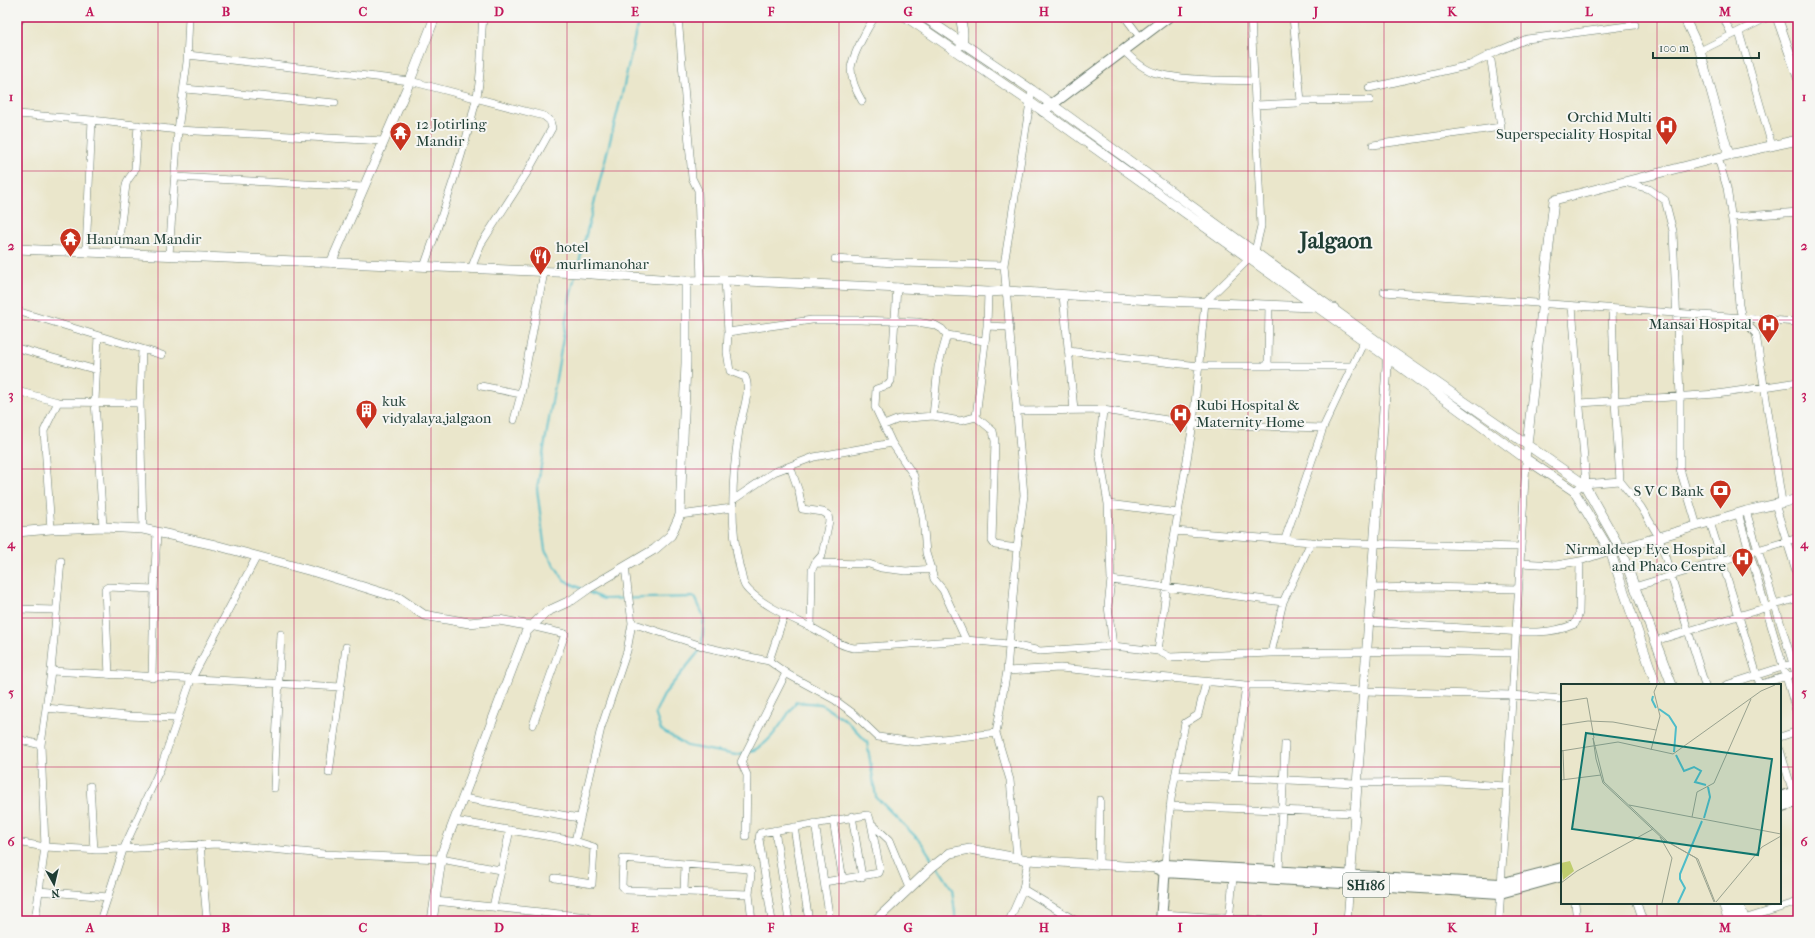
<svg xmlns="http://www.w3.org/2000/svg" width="1815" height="938" font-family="'IM FELL French Canon',serif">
  <rect width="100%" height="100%" fill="#f6f6f2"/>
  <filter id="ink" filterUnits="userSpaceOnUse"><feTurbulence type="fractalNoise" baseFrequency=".025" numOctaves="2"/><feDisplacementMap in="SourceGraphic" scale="8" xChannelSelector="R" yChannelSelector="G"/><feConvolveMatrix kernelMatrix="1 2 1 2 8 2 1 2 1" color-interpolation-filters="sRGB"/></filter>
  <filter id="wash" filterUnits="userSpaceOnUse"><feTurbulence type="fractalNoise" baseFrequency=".012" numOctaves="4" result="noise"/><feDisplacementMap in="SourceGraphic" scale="16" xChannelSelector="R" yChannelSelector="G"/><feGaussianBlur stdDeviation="0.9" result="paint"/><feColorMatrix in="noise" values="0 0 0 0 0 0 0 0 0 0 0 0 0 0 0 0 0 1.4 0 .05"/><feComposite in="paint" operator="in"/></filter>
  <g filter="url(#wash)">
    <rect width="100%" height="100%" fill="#eae6cb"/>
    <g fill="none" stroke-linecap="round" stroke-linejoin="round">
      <path stroke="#4fbdc9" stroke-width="2" d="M 577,270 L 622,94 L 639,17
        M 575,276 L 570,297 L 537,489 L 545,550 L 564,580 L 582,589
        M 588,592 L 603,599 L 695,597 L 704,617 L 702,644
        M 701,649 L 665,693 L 655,713 L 661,730 L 687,746 L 736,755 L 743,753
        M 748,752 C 769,748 784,719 796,702 L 821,704 L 847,721 L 867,742 L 876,797 L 921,842 L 934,862
        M 938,867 L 952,889 L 956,921"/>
    </g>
  </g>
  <g filter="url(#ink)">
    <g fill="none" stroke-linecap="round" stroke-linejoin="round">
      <defs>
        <path id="street" d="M 678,17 L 692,178 L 698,190 L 701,281
          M 1125,17 L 1140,37
          M 1251,17 L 1261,226 L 1255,251
          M 1293,17 L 1301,101
          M 1723,17 L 1732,35
          M 1739,32 L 1772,146
          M 1123,50 C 1131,58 1144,70 1156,73 C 1185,81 1224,80 1254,81
          M 1700,51 L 1768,17
          M 188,55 L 410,81 L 544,116 L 550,121 L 552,128 L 528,171 L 481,244 L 471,269
          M 1369,88 L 1470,65 L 1498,51 L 1527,39 L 1635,25
          M 185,89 L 335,103
          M 862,101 C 856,91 851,80 851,68 C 852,57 868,26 875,17
          M 1256,105 L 1298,103 L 1301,101 L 1370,100
          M 17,114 L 92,120 L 178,130 L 384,141
          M 1373,145 L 1501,127 L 1490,54
          M 1718,158 L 1727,188 L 1733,227 L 1739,305 L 1742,318 L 1756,334 L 1782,502
          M 175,177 L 363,187
          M 1624,182 L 1649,189 L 1665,200 L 1673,231 L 1680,396 L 1680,469 L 1697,526
          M 1732,217 L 1798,212
          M 86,252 L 92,120
          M 117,253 L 126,185 C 127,178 133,175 135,169 L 138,125
          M 169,255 L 178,130 L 187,62 L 189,17
          M 835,259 L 894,263 L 1004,265
          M 424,267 C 443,212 463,156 476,100 C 483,73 480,44 483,17
          M 725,280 L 728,332 L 727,352 L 730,371 L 745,377 C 752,390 741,416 739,430 C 732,475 729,524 740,569 C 742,574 742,581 745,586 C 754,600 790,618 806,625 C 822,631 837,646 854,648 L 966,640 L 1008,644 L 1040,651 L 1113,646 L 1158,651 L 1170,657 L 1271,653 L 1425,651 L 1514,653
          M 897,287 L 891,381 L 888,385 L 876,389 L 875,407 L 892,443 L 914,476 L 923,518 L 926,553 L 934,579 L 943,590 L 966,640
          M 988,292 L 987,326 L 976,417 L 993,431 L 995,441 L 992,541 L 995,545 L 1017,548
          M 1384,292 L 1798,322
          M 1063,295 L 1074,410
          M 1572,306 L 1586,484
          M 1612,309 L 1615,401 L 1620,481 L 1641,507 L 1659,537 L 1705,685
          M 17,311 L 162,355
          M 987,326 L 1010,327
          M 728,332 L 812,320 L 860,320 L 917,322 L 935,325 L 942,329 L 947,335 L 984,341
          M 98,336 L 95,401 L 103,527
          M 17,348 L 97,370
          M 142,349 L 140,403 L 143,529
          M 1068,351 L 1199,366 L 1352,366
          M 1268,365 L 1269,305
          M 481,386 L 521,394
          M 17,391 L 58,402 L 140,403
          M 1580,403 L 1717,394 L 1798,382
          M 1103,410 L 1099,451 L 1108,504 L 1111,580 L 1108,606 L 1113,646
          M 1016,411 L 1103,410 L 1193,424 L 1323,428 L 1366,337
          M 933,416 L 938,367 L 947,335
          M 514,420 L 521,394 L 544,272
          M 884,425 L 899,419 L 933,416 L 960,421 L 976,417
          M 790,466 L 799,492 L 802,509 L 823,512 L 828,515 L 829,521 L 822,555 L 815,563 L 812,570 L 811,627
          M 1574,491 L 1584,484 L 1620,481
          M 733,500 L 774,472 L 814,457 L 892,443
          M 1108,504 L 1178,513
          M 1775,504 L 1798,577
          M 1746,511 L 1798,680
          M 1738,513 L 1798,717
          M 680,515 L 732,508
          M 1710,522 L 1760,685
          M 51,529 L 44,431 L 58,402
          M 1175,531 L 1311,542 L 1521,547
          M 1285,539 L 1323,428
          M 815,563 L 869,564 L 881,568 L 906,571 L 932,569
          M 1520,563 L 1556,565 L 1580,561 L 1610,551
          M 1111,580 L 1283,602
          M 1634,587 L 1798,538
          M 1370,588 L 1424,587 L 1518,589
          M 17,609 L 56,610
          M 784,616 L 769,661 L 789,675 L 835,700 L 854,714 L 878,737 L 915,742 L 996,733
          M 1368,622 C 1406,625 1443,627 1481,629 C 1512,631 1546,637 1575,624 L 1579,613 L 1580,561
          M 632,623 L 705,647 L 769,661
          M 531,626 L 565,634 L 533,725
          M 1655,641 L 1798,598
          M 1158,651 L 1171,555 L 1193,424 L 1205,302 L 1249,259
          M 1271,653 L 1283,602 L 1311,542
          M 51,671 L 341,687
          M 1007,671 L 1060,668 L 1246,685 L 1278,685 L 1363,691 L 1512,695 L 1562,699
          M 109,675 L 105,589 L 108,587 L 154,589 L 157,532
          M 152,678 L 154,589
          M 1726,685 L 1798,662
          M 1758,685 L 1790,675
          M 46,708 L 127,716 L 177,718
          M 1780,737 L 1798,731
          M 17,739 L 41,745 L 51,671 L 61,561
          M 1780,750 L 1794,796
          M 329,773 L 346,647
          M 1175,775 L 1356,783 L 1439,782 L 1506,786
          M 1234,777 L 1246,685
          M 90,786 L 94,850
          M 274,788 L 281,634
          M 463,798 L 579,818
          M 1170,806 L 1354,813
          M 852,816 L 862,877
          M 833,820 L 843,880
          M 455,821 L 575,841 L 594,847 L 592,884 L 555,878
          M 815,823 L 830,921
          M 871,823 L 889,840 L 909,888
          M 794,827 L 809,921
          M 775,830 L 789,921
          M 746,836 L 747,775 L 741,762 L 786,673
          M 575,841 L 601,728 L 627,651 L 632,623 L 625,567
          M 17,842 L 45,847 L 100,850 L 217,844 L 324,854 L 441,859 L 500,870
          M 200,844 L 207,921
          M 1017,857 L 1010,780 L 996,733 L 1007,671 L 1017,548 L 1024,495 L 1004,265 L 1032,90
          M 1099,864 L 1100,800
          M 1165,865 L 1171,799 L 1185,723 L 1198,715 L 1206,682
          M 1279,871 L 1285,744
          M 1023,889 L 1076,921
          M 39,891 L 108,897
          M 684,892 L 685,864
          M 749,894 L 626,890 L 622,886 L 623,859 L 748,869 L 750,870 L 751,874 L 749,894 L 752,921
          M 435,901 L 588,917 L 592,921
          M 1575,903 L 1577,921
          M 1637,903 L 1643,921
          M 493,907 L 510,830
          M 1162,914 L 1271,921
          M 1744,919 L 1798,902
          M 35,921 L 45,847 L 41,745
          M 100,921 L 123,850 L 161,767 L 191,680 L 257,556
          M 772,921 L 759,839 L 760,833 L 867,815 L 869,816 L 871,823 L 880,870 L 879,873 L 824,882
          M 1009,921 L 1023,889 L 1028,860
          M 1229,921 L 1233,877
          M 1347,921 L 1350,884
          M 1499,921 L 1527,445"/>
        <path id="secondary" d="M 906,17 L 1030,102 L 1387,357 L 1526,459 L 1574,491 L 1610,551 L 1656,685
          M 924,17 L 1032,90 L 1388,349 L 1584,484 L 1620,548 L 1672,685
          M 960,17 C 962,25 965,37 961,45
          M 1684,17 L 1700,51 L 1729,155
          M 1777,17 L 1798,77
          M 17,249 L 579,273 L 686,281 L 725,280 L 988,292 L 1007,291 L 1167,301 L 1334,308
          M 331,263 L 410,81 L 435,17
          M 1527,445 L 1554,200 L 1729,155 L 1798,140
          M 17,532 L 51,529 L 103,527 L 143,529 L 215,545 L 315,572 L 399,598 L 424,615 L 469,623 L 499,620 L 531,626
          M 1616,550 L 1746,511 L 1798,499
          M 1350,883 L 1388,353
          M 1723,903 L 1729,921
          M 1739,903 L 1745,921
          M 432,921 L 442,853 L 526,632 L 546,612 L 572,600 L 589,588 L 655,549 L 671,535 L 680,515 L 686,363 L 686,281
          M 875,921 L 932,867 L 950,853 L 970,849 L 1028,860 L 1156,868"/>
        <path id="primary" d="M 1043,111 L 1168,17
          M 1780,797 L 1798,791
          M 1780,807 L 1798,801
          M 1156,868 L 1165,872 L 1500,893 L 1562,876
          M 1156,868 L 1165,865 L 1500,884 L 1562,868
          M 1732,903 L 1737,921
          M 1161,921 L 1165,867"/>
        <path id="highway" d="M 17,19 L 18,17"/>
      </defs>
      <use href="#street" stroke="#667869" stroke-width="8"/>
      <use href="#secondary" stroke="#667869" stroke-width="10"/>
      <use href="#primary" stroke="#667869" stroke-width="12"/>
      <use href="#highway" stroke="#667869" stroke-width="14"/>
      <use href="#street" stroke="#fff" stroke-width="7"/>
      <use href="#secondary" stroke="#fff" stroke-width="9"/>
      <use href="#primary" stroke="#fff" stroke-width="10"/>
      <use href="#highway" stroke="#fff" stroke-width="12"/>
    </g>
  </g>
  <path fill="none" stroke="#c2185b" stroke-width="1" stroke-opacity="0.55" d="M 158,17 L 158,921M 294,17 L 294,921M 431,17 L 431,921M 567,17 L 567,921M 703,17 L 703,921M 839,17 L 839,921M 976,17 L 976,921M 1112,17 L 1112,921M 1248,17 L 1248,921M 1384,17 L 1384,921M 1521,17 L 1521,921M 1657,17 L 1657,685M 17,171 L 1798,171M 17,320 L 1798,320M 17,469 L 1798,469M 17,618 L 1798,618M 17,767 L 1562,767M 1780,767 L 1798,767M 1657,903 L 1657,921"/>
  <defs>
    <symbol id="hospital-pin" viewBox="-11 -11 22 30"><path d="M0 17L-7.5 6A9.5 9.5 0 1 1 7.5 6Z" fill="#c8321e" stroke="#f6f6f2"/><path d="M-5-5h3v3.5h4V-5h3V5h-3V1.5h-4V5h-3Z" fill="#fff"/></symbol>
    <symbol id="temple-pin" viewBox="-11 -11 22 30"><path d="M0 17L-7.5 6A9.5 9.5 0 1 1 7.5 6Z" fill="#c8321e" stroke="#f6f6f2"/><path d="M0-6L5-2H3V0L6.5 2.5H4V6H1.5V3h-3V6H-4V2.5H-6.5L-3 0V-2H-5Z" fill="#fff"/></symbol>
    <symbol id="restaurant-pin" viewBox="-11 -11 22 30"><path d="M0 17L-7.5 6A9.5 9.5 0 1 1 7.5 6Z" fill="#c8321e" stroke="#f6f6f2"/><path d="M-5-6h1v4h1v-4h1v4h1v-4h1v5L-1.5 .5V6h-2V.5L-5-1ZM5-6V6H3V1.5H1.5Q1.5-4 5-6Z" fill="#fff"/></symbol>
    <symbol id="building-pin" viewBox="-11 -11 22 30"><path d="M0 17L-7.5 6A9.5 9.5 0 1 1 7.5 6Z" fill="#c8321e" stroke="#f6f6f2"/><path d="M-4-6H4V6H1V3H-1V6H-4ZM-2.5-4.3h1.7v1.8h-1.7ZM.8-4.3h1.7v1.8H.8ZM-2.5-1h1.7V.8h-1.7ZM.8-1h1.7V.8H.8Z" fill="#fff"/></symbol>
    <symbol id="bank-pin" viewBox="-11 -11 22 30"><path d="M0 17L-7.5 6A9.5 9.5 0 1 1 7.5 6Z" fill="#c8321e" stroke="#f6f6f2"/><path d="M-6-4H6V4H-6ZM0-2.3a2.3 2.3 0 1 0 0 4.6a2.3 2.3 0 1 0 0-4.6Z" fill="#fff"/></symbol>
  </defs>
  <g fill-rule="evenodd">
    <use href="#hospital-pin" x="1654" y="114" width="25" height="34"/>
    <use href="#temple-pin" x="388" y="120" width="25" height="34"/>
    <use href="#temple-pin" x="58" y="226" width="25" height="34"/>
    <use href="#restaurant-pin" x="528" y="244" width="25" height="34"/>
    <use href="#hospital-pin" x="1756" y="312" width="25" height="34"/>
    <use href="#building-pin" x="354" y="398" width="25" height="34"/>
    <use href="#hospital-pin" x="1168" y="402" width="25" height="34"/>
    <use href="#bank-pin" x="1708" y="478" width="25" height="34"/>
    <use href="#hospital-pin" x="1730" y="546" width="25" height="34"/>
  </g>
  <g text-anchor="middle" stroke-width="4" stroke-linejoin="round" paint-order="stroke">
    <rect fill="#f6f6f2" stroke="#60746d" stroke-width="1" x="1343" y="873" width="46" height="24" rx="3"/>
    <g font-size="14" font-weight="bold" fill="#1f3d34">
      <text x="1366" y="890">SH186</text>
    </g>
    <g font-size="15" fill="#1f3d34" stroke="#f6f6f2" text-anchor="start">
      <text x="1652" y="122" text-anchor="end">Orchid Multi<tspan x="1652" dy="17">Superspeciality Hospital</tspan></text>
      <text x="416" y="129">12 Jotirling<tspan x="416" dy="17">Mandir</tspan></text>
      <text x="86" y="244">Hanuman Mandir</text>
      <text x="556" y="252">hotel<tspan x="556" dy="17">murlimanohar</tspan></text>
      <text x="1752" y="329" text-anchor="end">Mansai Hospital</text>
      <text x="382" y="406">kuk<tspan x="382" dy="17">vidyalaya,jalgaon</tspan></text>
      <text x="1196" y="410">Rubi Hospital &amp;<tspan x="1196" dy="17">Maternity Home</tspan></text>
      <text x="1704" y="496" text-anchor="end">S V C Bank</text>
      <text x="1726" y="554" text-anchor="end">Nirmaldeep Eye Hospital<tspan x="1726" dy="17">and Phaco Centre</tspan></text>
    </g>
    <g font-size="23" font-weight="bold" fill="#1f3d34" stroke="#f6f6f2">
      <text x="1336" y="248">Jalgaon</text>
    </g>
  </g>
  <g transform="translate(1561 684)">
    <rect width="220" height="220" fill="#eae6cb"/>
    <path d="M 9,177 L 13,187 L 2,196 L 0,179 Z" fill="#bfcd6e"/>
    <path fill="none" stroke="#4fbdc9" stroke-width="2" d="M 92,12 L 91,16 L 95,24M 98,25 L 108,32 L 115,43 L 113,68M 115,71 L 123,87 L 133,83 L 140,87 L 134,98 L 145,101M 143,134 L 149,113 L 147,103M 117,219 L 124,204 L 119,195 L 119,190 L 141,137"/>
    <path fill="none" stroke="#99a28f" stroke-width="1" d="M 0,18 L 26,14 L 33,54M 0,41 L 27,37 L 52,38 L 95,46M 2,66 L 3,95M 90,66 L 99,32 L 93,8 L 96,1M 0,67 L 57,58 L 112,70 L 200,7 L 214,1M 0,96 L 40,91M 68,121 L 220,150M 131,133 L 136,108 L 153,99 L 190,15M 99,153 L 111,174 L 101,219M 0,199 L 16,187 L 92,145M 153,218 L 135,174 L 103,156 L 42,99 L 35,75 L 32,54 L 43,98 L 107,158 L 137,175 L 154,218M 155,218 L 201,163 L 220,152"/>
    <path fill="#0f766e" fill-opacity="0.15" stroke="#0f766e" stroke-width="2" d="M 25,49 L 211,75 L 197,171 L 11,145 Z"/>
    <rect width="220" height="220" fill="none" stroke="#1f3d34" stroke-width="2"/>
  </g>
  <rect width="1815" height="938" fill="none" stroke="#f6f6f2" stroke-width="44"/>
  <g transform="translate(54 884) rotate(172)" stroke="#f6f6f2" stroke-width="3" paint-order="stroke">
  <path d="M0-3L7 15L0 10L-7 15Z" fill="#1f3d34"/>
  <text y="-6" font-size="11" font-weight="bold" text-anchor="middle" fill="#1f3d34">N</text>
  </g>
  <path d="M1653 52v6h106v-6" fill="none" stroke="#1f3d34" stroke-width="2"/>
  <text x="1659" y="52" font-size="12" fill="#1f3d34" stroke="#f6f6f2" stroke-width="3" paint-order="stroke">100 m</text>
  <rect x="22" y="22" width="1771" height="894" fill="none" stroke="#c2185b" stroke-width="1.5"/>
  <g font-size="13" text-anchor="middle" font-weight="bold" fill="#c2185b">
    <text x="90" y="16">A</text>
    <text x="226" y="16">B</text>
    <text x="363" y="16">C</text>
    <text x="499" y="16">D</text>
    <text x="635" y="16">E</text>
    <text x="771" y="16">F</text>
    <text x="908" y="16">G</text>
    <text x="1044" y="16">H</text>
    <text x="1180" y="16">I</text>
    <text x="1316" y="16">J</text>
    <text x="1452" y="16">K</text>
    <text x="1589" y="16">L</text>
    <text x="1725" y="16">M</text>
    <text x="11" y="101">1</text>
    <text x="1804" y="101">1</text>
    <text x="11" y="250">2</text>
    <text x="1804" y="250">2</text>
    <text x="11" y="399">3</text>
    <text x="1804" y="399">3</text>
    <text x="11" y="548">4</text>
    <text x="1804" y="548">4</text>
    <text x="11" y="697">5</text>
    <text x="1804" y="697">5</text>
    <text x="11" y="846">6</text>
    <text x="1804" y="846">6</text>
    <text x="90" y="932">A</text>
    <text x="226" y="932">B</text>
    <text x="363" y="932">C</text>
    <text x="499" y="932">D</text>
    <text x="635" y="932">E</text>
    <text x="771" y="932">F</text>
    <text x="908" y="932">G</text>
    <text x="1044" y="932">H</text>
    <text x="1180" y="932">I</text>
    <text x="1316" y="932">J</text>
    <text x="1452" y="932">K</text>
    <text x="1589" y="932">L</text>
    <text x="1725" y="932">M</text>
  </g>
</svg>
